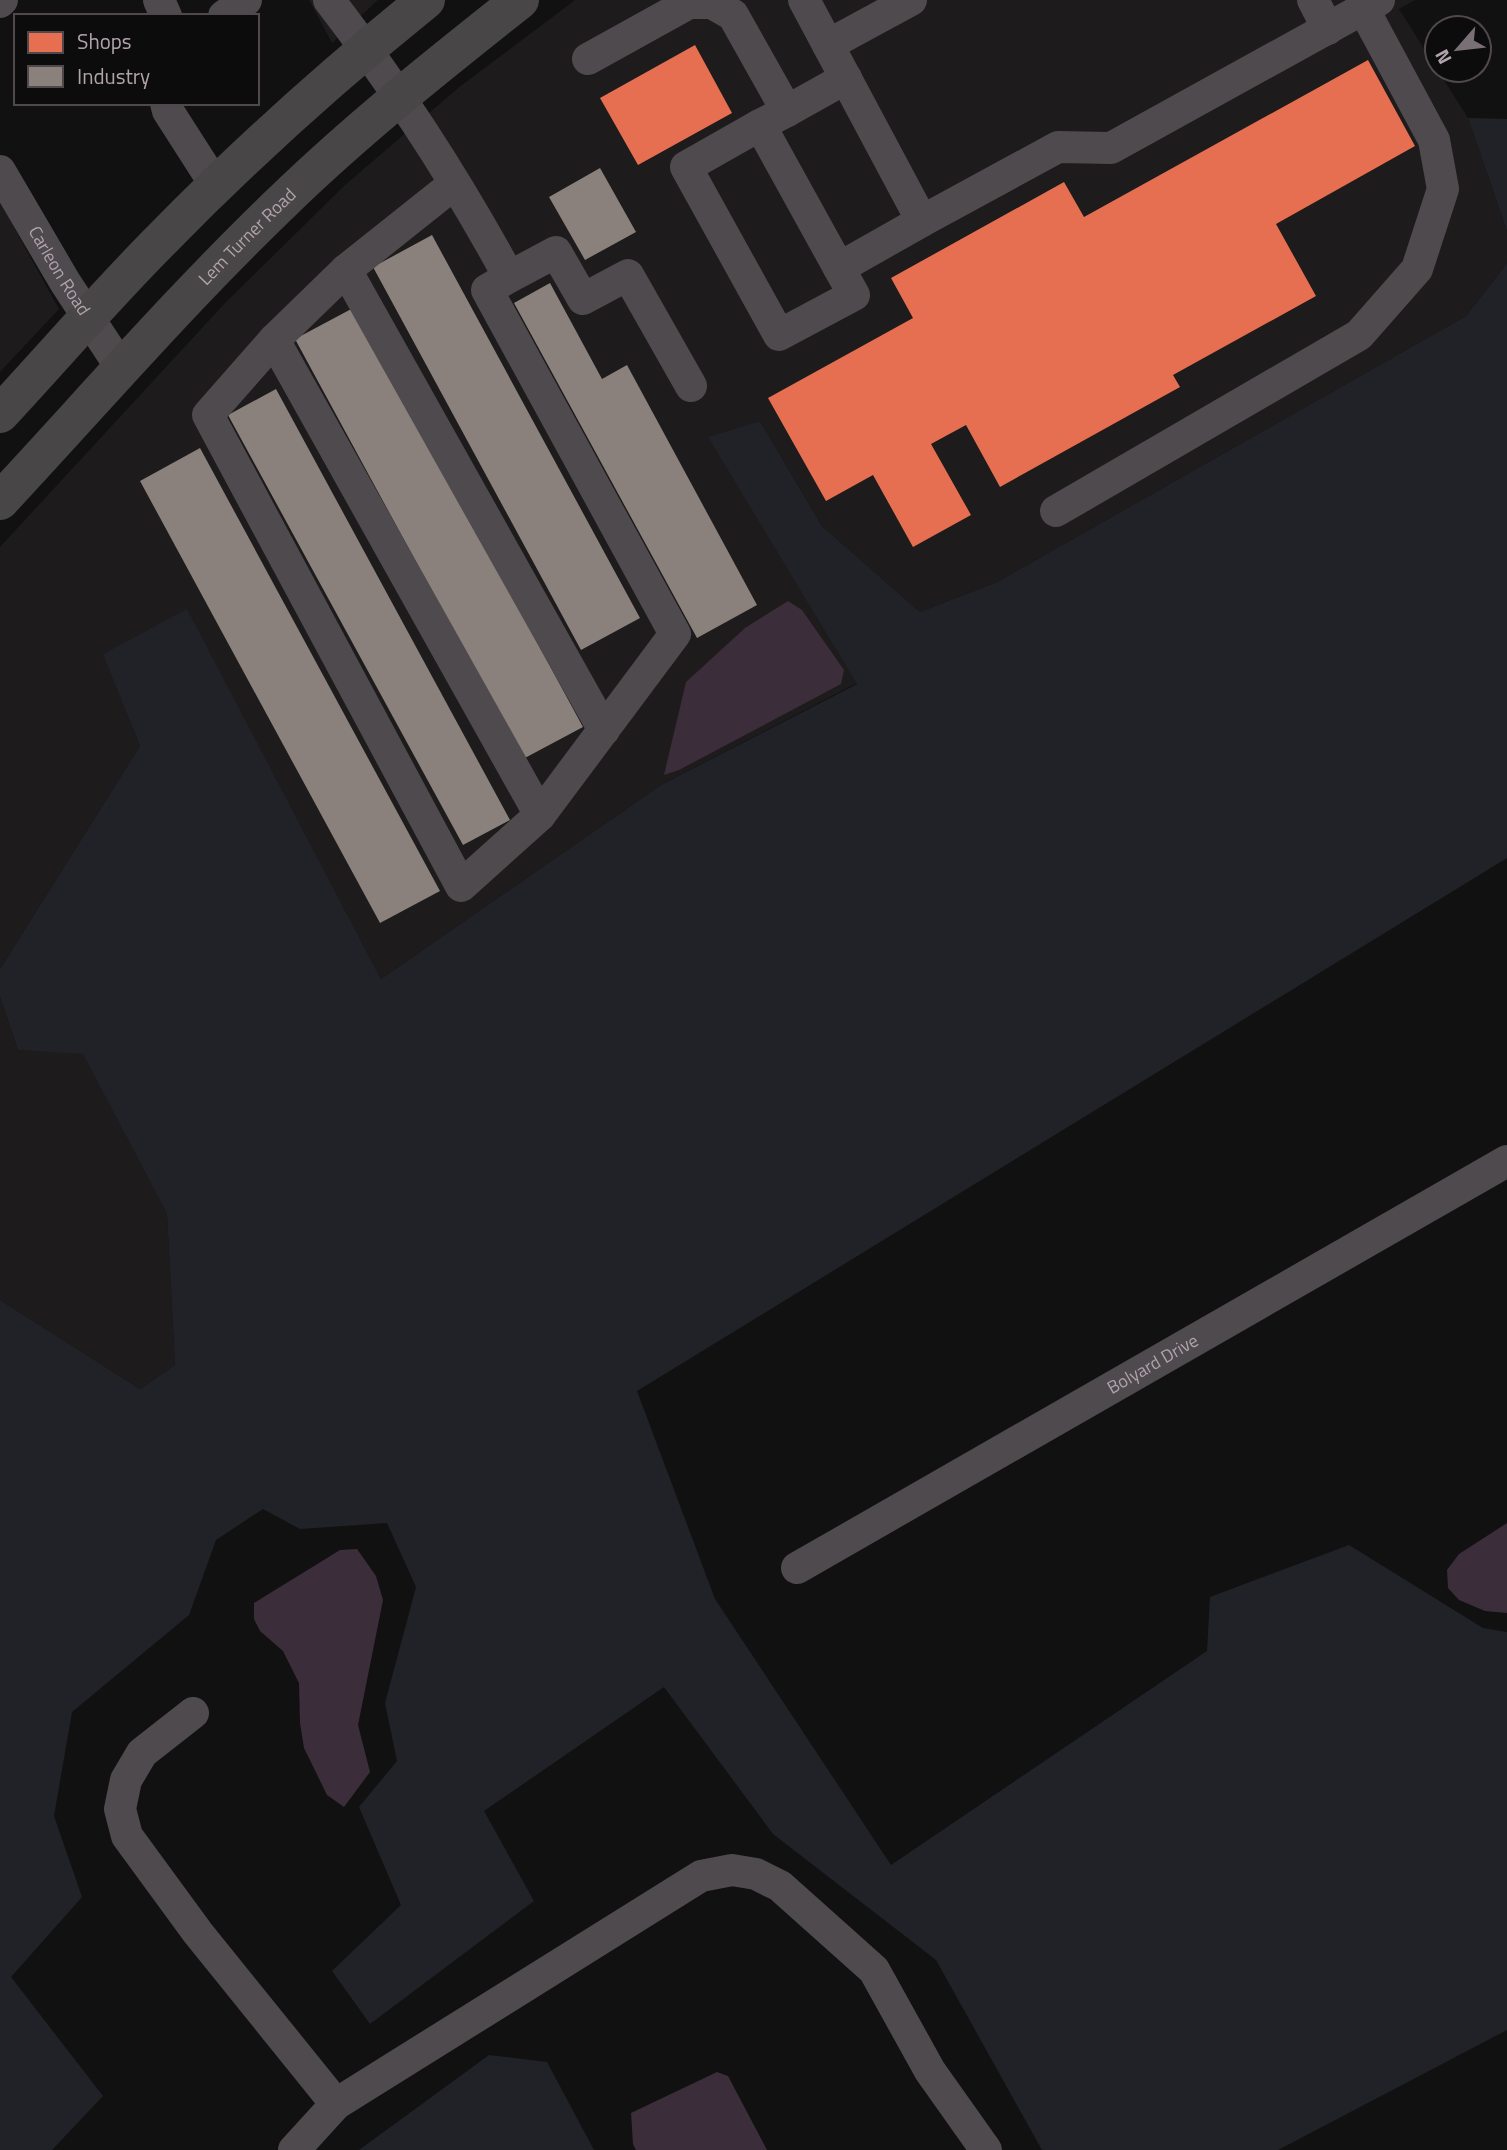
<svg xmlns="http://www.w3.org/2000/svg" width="1507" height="2150" font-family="'Titillium Web',sans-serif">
  <rect width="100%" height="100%" fill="#111"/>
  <path fill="#1d1b1b" d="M 309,0 L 378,0 L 332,43 Z
    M 575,0 L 1415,0 L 1399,9 L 1468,118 L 1507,231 L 1507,263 L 1466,316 L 997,582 L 920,612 L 822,526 L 760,421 L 709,437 L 857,683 L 661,785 L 381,979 L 187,610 L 104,654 L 140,746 L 0,969 L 0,547 L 225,303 L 345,185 L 458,88 Z
    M 0,202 L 59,309 L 0,372 Z
    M 0,997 L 18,1050 L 83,1053 L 167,1214 L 175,1365 L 140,1389 L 0,1300 Z"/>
  <path fill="#212227" d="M 1468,118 L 1507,119 L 1507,231 Z
    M 1507,263 L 1507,858 L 637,1391 L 715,1599 L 891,1865 L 1207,1651 L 1210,1597 L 1349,1545 L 1483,1628 L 1507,1632 L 1507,2030 L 1278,2150 L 1042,2150 L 936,1960 L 773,1834 L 664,1687 L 484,1811 L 534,1901 L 370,2024 L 332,1971 L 401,1905 L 359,1807 L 397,1761 L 385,1703 L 416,1587 L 387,1523 L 300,1529 L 263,1509 L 216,1540 L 189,1615 L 72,1712 L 54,1816 L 82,1897 L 11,1977 L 103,2096 L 52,2150 L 0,2150 L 0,1300 L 140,1389 L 175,1365 L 167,1214 L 83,1054 L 18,1050 L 0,997 L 0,969 L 140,746 L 103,654 L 187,609 L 381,979 L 661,785 L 857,684 L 708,437 L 760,421 L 822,526 L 920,612 L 997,582 L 1466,316 Z
    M 489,2055 L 547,2062 L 594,2150 L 359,2150 Z"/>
  <path fill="#3c2d3a" d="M 788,601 L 802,610 L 844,670 L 841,684 L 679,770 L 664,775 L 686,682 L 745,628 Z
    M 1507,1523 L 1507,1613 L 1485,1611 L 1459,1600 L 1448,1588 L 1447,1570 L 1459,1554 Z
    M 357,1549 L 376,1576 L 383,1600 L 358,1725 L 370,1772 L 344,1807 L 327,1795 L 304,1748 L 300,1723 L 299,1683 L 283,1651 L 260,1631 L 254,1619 L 254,1603 L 340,1550 Z
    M 717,2072 L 728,2076 L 767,2150 L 636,2150 L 633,2144 L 631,2113 Z"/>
  <path fill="#e76f51" d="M 695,45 L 732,113 L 638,165 L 600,98 Z
    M 1368,60 L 1415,146 L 1276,224 L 1316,296 L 1173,375 L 1180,387 L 1000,487 L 966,425 L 931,444 L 971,515 L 913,547 L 873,475 L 826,501 L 768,398 L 913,318 L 891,278 L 1064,182 L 1084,217 Z"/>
  <path fill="#8a817c" d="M 600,168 L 636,232 L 585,260 L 549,197 Z
    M 432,235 L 640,618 L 581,650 L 373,267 Z
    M 550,283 L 602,379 L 627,365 L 757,605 L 697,638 L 514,303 Z
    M 355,307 L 583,727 L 523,759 L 295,339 Z
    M 276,389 L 510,820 L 463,845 L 228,415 Z
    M 200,448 L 440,891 L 380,923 L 140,481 Z"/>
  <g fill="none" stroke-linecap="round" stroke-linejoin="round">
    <g stroke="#4f4a4d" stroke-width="32">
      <path d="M 159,0 L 166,16"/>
      <path d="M 329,0 C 396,87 457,181 509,277 L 556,252 L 583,299 L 628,275 L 691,386"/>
      <path d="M 1313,0 L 1328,29"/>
      <path d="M 0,2 L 2,0"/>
      <path d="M 224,16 L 246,0"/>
      <path d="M 828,45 L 911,0"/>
      <path d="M 588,59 L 689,3 L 712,3 L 733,15 L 787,111 L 760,125 L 839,268 L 922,221 L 804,0"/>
      <path d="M 166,103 L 168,111 L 216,186"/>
      <path d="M 787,111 L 846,78"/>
      <path d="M 760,125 L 686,167 L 779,335 L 854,295 L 839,268"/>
      <path id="s1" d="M 0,171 L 65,282 L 122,369"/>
      <path d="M 454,184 L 346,270 L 274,340 L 208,415 L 461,886 L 540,815 L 675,634 L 487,290 L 509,277"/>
      <path d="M 922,221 L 1058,147 L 1111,148 L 1379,0"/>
      <path d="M 346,270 L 604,730"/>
      <path d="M 274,340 L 540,815"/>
      <path d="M 1056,511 L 1359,335 L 1417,269 L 1443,189 L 1434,140 L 1363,8"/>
      <path id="s2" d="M 797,1568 L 1507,1161"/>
      <path d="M 193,1713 L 142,1753 L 126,1780 L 120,1809 L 127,1836 L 198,1933 L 336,2104 L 294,2150"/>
      <path d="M 336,2104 L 701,1876 L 732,1870 L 756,1874 L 780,1886 L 874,1970 L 930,2071 L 986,2150"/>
    </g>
    <g stroke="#494647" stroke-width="38">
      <path d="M 0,414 C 54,356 106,295 162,239 C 245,154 333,75 426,0"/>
      <path id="s3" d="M 0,501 C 93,401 182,298 281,203 C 356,130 438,65 520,0"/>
    </g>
  </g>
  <g text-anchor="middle" stroke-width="7" stroke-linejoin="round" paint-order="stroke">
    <g font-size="18" fill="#b1a3ac" stroke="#0d0c0c">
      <text dy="6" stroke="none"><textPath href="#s3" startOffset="362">Lem Turner Road</textPath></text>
      <text dy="6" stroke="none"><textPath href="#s1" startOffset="116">Carleon Road</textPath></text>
      <text dy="6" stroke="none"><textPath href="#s2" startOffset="410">Bolyard Drive</textPath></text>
    </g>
  </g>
  <rect x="14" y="14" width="245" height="91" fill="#0d0c0c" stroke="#4f484c" stroke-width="2"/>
  <rect x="28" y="32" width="35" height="21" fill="#e76f51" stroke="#4f484c" stroke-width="2"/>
  <text x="77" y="49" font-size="21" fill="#b1a3ac">Shops</text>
  <rect x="28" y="66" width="35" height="21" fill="#8a817c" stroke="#4f484c" stroke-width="2"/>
  <text x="77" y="84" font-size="21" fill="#b1a3ac">Industry</text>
  <g transform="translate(1458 49) rotate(242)"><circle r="33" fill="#0d0c0c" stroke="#4f484c" stroke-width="2"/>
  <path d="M0-5L12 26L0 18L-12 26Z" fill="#797076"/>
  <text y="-10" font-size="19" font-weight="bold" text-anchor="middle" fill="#b1a3ac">N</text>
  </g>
</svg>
